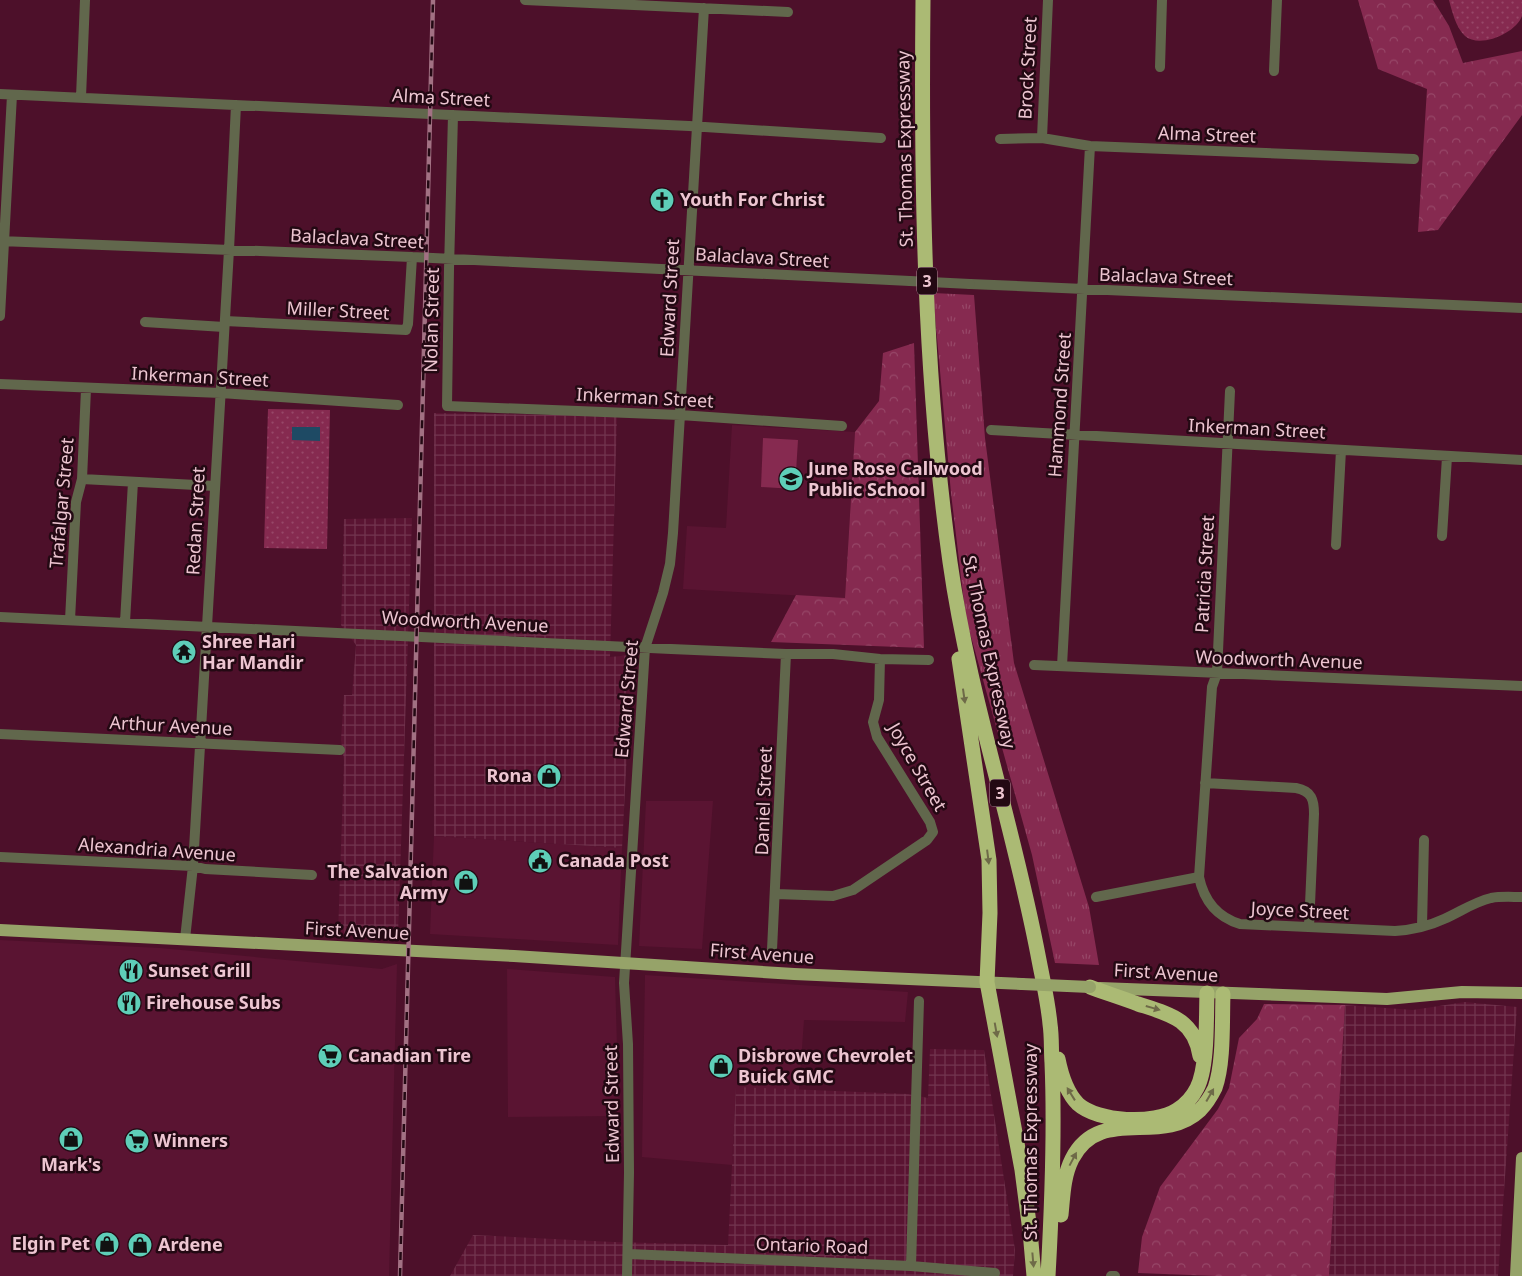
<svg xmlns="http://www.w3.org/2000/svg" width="1522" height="1276" font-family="'Noto Sans',sans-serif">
  <defs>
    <pattern id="industrial-grid" width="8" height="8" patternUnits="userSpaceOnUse" patternTransform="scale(1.25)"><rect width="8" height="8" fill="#5a1432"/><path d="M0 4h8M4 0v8" fill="none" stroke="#72354f"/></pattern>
    <pattern id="grass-tufts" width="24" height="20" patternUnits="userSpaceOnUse" patternTransform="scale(1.25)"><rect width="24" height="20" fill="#862a50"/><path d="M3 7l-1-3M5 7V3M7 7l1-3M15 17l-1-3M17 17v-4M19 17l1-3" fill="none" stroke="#974768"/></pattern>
    <pattern id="forest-crowns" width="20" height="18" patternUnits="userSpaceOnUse" patternTransform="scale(1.25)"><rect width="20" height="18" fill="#862a50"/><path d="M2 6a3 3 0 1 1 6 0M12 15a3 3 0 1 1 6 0" fill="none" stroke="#974768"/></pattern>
    <pattern id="park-dots" width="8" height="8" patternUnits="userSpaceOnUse" patternTransform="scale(1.25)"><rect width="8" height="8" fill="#862a50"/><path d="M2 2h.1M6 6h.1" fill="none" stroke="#974768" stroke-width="1.8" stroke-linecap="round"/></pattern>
  </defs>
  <rect width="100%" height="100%" fill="#4d102a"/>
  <path fill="#5a1432" d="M 732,425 L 855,432 L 845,598 L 683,589 L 687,526 L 726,528 Z
    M 646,801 L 713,801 L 702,949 L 639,946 Z
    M 434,836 L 622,848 L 618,945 L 430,934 Z
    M 0,940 L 160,948 L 382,969 L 397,964 L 389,1276 L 0,1276 Z
    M 507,969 L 615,977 L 619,1116 L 508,1117 Z
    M 645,975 L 908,992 L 905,1022 L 804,1020 L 799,1090 L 736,1088 L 732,1165 L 642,1157 Z"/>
  <path fill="url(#industrial-grid)" d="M 434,413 L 617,416 L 610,657 L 632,655 L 622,848 L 434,836 Z
    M 412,518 L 398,935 L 338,934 L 344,761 L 341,740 L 344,695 L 352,695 L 356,645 L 341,625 L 344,519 Z
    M 1465,1002 L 1517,1007 L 1498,1276 L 1329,1276 L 1345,1005 L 1413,1010 Z
    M 930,1049 L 984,1050 L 1015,1250 L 1013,1276 L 450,1276 L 473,1235 L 613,1242 L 728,1245 L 736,1087 L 908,1094 L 928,1098 Z"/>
  <path fill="url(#grass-tufts)" d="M 933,293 L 974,295 L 985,438 L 1014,663 L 1089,907 L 1099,965 L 1055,963 L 1032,855 L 966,619 L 951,493 Z"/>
  <path fill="url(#forest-crowns)" d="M 1358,0 L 1433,0 L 1449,26 L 1463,63 L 1522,51 L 1522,115 L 1438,230 L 1418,232 L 1427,89 L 1378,69 Z
    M 914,343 L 924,648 L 771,642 L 796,595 L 845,598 L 855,432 L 879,401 L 883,353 Z
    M 1264,1004 L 1345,1005 L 1329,1276 L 1216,1276 L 1138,1273 L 1142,1237 L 1160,1187 L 1218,1109 L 1229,1088 L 1239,1038 L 1257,1019 Z"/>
  <path fill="url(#park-dots)" d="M 1449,0 L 1522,0 C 1522,4 1522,12 1522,16 C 1516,33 1480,49 1465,36 C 1456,28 1452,11 1449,0 Z
    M 268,409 L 330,410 L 327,549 L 264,548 Z"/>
  <path fill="#862a50" d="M 763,438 L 798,440 L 795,489 L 761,487 Z"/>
  <path fill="#1e4a64" d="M 292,427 L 320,427 L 320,441 L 292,440 Z"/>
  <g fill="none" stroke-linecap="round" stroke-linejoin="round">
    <path stroke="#61674c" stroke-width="10" d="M 525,0 L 788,12
      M 1160,67 L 1162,0
      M 1274,71 L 1277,0
      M 0,94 L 689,126 L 881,138
      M 81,97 L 85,0
      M 453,115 L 449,269 L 447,406 L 680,415 L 842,426
      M 1042,138 L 1048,0
      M 1000,139 L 1042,138 L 1090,146 L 1414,159
      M 0,241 L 412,257 L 910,281
      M 970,284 L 1522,308
      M 0,316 L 12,95
      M 225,321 L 406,330 L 408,324 L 412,257
      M 145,322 L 224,327
      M 0,384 L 221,393 L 398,405
      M 1230,391 L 1217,673 L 1212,687 L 1199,877 C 1204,901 1217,917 1240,924 L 1395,931 C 1411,930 1429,926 1444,919 C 1460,912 1474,902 1491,898 C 1501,896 1512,897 1522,897
      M 991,430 L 1522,460
      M 82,479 L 215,486
      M 1442,536 L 1447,457
      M 1336,545 L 1341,450
      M 0,617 L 671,649 L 786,654 L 833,654 L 880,659 L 929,660
      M 70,620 L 76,502 L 82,479 L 86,389
      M 125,622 L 133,482
      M 1034,665 L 1522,686
      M 1062,666 L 1090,146
      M 0,734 L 340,750
      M 1205,783 L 1296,788 C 1312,791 1314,800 1314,814 L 1309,927
      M 0,857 L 193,866 L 205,869 L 312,875
      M 776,894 L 833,896 L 853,890 L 927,840 L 933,832 L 930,822 L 877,737 L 873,722 L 879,700 L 880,659
      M 1096,897 L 1199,877
      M 1422,926 L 1424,840
      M 185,939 L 193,866 L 229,250 L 236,105
      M 772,950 L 786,654
      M 628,1254 L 911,1266 L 995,1273
      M 911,1266 L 919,1001
      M 627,1276 L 629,1173 L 628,1044 L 624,983 L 645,648 L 663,593 L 670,564 L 673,533 L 704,8
      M 1111,1276 L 1115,1276"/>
    <path stroke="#96a369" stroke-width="12" d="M 0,930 L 514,956 L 794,974 L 1022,984
      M 1100,988 L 1387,999 L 1462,992 L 1522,993
      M 1516,1276 L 1522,1158"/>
    <path stroke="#abba74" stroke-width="15" d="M 923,0 C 921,186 924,377 950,562 C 969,697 1014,826 1039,960 C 1043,981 1048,1002 1050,1024 C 1052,1037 1051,1050 1052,1063 C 1055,1134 1052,1205 1048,1276
      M 959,659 L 989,860 L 990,913 L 987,982 L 1022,1170 L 1030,1231 L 1034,1276
      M 1090,987 C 1106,993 1122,998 1138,1004 C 1169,1014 1194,1019 1200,1056
      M 1058,1059 C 1061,1074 1066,1092 1078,1104 C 1098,1122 1154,1125 1177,1110 C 1185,1105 1193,1096 1197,1088 C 1208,1067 1206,1017 1207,993
      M 1061,1215 C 1063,1196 1063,1177 1072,1159 C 1100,1104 1161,1147 1200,1110 C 1206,1104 1211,1096 1215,1088 C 1224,1063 1222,1021 1223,994"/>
    <defs>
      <path id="rail" d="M 400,1276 L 433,0"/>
    </defs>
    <use href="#rail" stroke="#a27183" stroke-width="4.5"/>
    <use href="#rail" stroke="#230913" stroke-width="2.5" stroke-dasharray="8" stroke-linecap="butt"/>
    <path stroke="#61674c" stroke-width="10" d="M 910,281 L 970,284"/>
    <path stroke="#96a369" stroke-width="12" d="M 1022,984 L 1090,987"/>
  </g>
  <defs><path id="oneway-solid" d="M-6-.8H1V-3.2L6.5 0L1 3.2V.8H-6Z" transform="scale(1.25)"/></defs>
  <g fill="#6e6a48">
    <use href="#oneway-solid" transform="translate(964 696) rotate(82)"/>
    <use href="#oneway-solid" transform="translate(988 857) rotate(83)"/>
    <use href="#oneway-solid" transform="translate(1153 1008) rotate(16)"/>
    <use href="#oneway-solid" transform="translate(996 1030) rotate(80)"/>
    <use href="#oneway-solid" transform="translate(1071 1094) rotate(-122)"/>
    <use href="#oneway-solid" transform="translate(1210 1095) rotate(-60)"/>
    <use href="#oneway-solid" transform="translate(1073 1159) rotate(-62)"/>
    <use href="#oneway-solid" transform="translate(1033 1260) rotate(85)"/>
  </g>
  <defs>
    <symbol id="church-disc" viewBox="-11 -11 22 22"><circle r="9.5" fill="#5eceb8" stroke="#230913"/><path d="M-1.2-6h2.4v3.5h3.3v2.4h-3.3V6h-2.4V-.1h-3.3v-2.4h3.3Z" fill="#111"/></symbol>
    <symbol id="school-disc" viewBox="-11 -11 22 22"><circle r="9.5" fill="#5eceb8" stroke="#230913"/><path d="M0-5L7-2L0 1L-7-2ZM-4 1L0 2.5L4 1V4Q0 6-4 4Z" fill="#111"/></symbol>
    <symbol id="temple-disc" viewBox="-11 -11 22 22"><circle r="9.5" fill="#5eceb8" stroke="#230913"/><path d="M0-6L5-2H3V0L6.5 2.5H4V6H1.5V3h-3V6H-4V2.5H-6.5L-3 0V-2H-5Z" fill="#111"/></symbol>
    <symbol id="shop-disc" viewBox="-11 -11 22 22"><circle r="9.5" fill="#5eceb8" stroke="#230913"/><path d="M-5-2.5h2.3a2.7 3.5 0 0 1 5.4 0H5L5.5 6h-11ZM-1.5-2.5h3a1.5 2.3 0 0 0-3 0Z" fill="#111"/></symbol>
    <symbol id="civic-disc" viewBox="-11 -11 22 22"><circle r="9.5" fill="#5eceb8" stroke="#230913"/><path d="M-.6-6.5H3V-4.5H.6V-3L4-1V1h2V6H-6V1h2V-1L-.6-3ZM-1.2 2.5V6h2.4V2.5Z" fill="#111"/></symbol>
    <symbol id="restaurant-disc" viewBox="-11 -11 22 22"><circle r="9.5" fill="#5eceb8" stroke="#230913"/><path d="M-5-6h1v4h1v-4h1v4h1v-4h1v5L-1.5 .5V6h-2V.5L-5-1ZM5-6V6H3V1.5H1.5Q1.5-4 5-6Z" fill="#111"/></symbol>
    <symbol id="supermarket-disc" viewBox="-11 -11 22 22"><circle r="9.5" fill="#5eceb8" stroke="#230913"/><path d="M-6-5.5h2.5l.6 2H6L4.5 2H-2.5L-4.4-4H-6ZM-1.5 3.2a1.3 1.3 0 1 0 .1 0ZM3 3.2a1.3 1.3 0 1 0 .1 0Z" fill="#111"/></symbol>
  </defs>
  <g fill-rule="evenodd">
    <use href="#church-disc" x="648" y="186" width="28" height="28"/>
    <use href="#school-disc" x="777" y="465" width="28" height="28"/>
    <use href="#temple-disc" x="170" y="638" width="28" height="28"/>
    <use href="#shop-disc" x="535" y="762" width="28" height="28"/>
    <use href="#civic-disc" x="526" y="847" width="28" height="28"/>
    <use href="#shop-disc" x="452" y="868" width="28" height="28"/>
    <use href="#restaurant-disc" x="117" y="957" width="28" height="28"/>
    <use href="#restaurant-disc" x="115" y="989" width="28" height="28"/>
    <use href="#supermarket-disc" x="316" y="1042" width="28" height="28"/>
    <use href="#shop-disc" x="707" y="1052" width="28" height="28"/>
    <use href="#shop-disc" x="57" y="1125" width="28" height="28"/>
    <use href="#supermarket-disc" x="123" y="1127" width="28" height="28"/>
    <use href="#shop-disc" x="93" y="1230" width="28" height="28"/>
    <use href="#shop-disc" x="126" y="1231" width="28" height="28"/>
  </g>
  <g text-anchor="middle" stroke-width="5" stroke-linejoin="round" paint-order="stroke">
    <g fill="#230913" stroke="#b08d98" stroke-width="1">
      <rect x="917" y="267.5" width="20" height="27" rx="4"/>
      <rect x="990" y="779.5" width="20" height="27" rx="4"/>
    </g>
    <g font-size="16" font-weight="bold" fill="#edc5d1">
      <text x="927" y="287">3</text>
      <text x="1000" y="799">3</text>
    </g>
    <g font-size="18" fill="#edc5d1" stroke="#230913">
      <text transform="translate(1028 68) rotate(-87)" y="6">Brock Street</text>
      <text transform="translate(441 98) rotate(3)" y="6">Alma Street</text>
      <text transform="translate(1207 135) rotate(2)" y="6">Alma Street</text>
      <text transform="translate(905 149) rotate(-91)" y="6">St. Thomas Expressway</text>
      <text transform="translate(357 239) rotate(3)" y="6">Balaclava Street</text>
      <text transform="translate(762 258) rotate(3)" y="6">Balaclava Street</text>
      <text transform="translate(1166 277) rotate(2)" y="6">Balaclava Street</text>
      <text transform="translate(670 298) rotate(-87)" y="6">Edward Street</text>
      <text transform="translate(338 311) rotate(3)" y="6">Miller Street</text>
      <text transform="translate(432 320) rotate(-89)" y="6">Nolan Street</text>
      <text transform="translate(200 377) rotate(3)" y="6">Inkerman Street</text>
      <text transform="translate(645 398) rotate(3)" y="6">Inkerman Street</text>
      <text transform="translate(1060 405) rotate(-86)" y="6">Hammond Street</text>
      <text transform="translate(1257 429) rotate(3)" y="6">Inkerman Street</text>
      <text transform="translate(62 503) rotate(-85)" y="6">Trafalgar Street</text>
      <text transform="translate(196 521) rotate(-87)" y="6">Redan Street</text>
      <text transform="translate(1205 574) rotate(-87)" y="6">Patricia Street</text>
      <text transform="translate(465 622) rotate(3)" y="6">Woodworth Avenue</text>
      <text transform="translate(989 652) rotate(78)" y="6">St. Thomas Expressway</text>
      <text transform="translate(1279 660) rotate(2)" y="6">Woodworth Avenue</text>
      <text transform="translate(627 699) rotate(-85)" y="6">Edward Street</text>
      <text transform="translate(171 726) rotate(3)" y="6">Arthur Avenue</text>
      <text transform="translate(917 767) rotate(60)" y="6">Joyce Street</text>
      <text transform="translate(764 801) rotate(-88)" y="6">Daniel Street</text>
      <text transform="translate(157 850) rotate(4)" y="6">Alexandria Avenue</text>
      <text transform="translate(1300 911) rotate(3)" y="6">Joyce Street</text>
      <text transform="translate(357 931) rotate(3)" y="6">First Avenue</text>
      <text transform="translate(762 954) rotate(4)" y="6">First Avenue</text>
      <text transform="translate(1166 973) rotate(3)" y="6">First Avenue</text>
      <text transform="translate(612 1104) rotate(-91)" y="6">Edward Street</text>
      <text transform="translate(1031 1142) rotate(-90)" y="6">St. Thomas Expressway</text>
      <text transform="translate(812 1246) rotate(2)" y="6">Ontario Road</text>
    </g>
    <g font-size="18" font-weight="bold" fill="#edc5d1" stroke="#230913" text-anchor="start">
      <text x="680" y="206">Youth For Christ</text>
      <text x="808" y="475">June Rose Callwood<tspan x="808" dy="21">Public School</tspan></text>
      <text x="202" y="648">Shree Hari<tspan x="202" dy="21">Har Mandir</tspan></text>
      <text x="532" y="782" text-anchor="end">Rona</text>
      <text x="558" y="867">Canada Post</text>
      <text x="448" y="878" text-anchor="end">The Salvation<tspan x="448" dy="21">Army</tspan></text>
      <text x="148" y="977">Sunset Grill</text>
      <text x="146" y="1009">Firehouse Subs</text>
      <text x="348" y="1062">Canadian Tire</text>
      <text x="738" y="1062">Disbrowe Chevrolet<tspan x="738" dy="21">Buick GMC</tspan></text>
      <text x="154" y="1147">Winners</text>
      <text x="71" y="1171" text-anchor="middle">Mark's</text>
      <text x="90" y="1250" text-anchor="end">Elgin Pet</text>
      <text x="158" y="1251">Ardene</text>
    </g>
  </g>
</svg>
